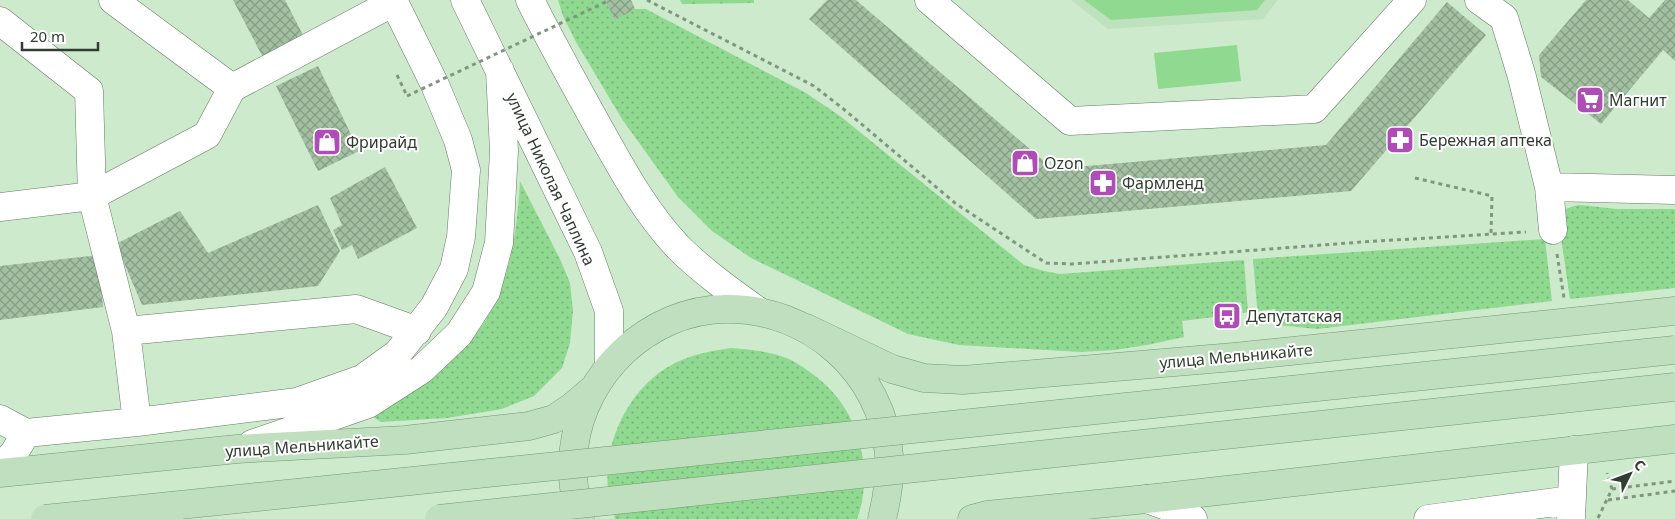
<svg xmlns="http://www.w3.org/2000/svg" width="1675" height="519" font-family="'Noto Sans',sans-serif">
  <defs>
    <pattern id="grass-dots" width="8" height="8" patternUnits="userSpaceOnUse" patternTransform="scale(1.25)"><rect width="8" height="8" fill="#90d990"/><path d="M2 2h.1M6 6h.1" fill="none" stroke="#76b176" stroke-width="1.8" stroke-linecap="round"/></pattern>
    <pattern id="forest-firs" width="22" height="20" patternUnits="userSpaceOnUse" patternTransform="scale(1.25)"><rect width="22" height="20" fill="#90d990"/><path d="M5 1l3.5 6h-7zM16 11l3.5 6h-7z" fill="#76b176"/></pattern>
    <pattern id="building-cross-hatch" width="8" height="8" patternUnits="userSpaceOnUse" patternTransform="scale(1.25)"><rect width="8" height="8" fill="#a4c0a3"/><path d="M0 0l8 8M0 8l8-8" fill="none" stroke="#869d85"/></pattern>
  </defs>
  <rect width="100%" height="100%" fill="#cdeacc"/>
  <path fill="#bee1be" d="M 1071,0 L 1278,0 L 1263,19 L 1108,29 Z"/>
  <path fill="url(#grass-dots)" d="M 558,0 L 605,0 L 615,19 L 635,9 L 646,9 L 806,93 L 840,116 L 1024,265 L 1044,271 L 1060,274 L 1244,260 L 1248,312 L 1243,313 L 1241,302 L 1213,306 L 1214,317 L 1182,321 L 1184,337 L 1147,345 L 1115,350 L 1081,352 L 959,345 L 908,334 L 751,258 L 712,231 L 678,197 L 622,119 L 576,42 L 563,16 Z
    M 520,181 L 560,259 L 570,283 L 573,311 L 570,343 L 562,368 L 534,396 L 502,409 L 447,418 L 381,422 L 373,417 L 381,409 C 401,394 421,378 441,363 C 450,356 461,350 469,342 C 508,301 517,235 520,181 Z
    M 1580,205 L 1617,209 L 1675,209 L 1675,288 L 1570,299 L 1558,217 C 1563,209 1571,206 1580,205 Z
    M 1545,239 L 1552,301 L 1317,329 L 1277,325 L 1275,309 L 1259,311 L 1257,306 L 1253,259 Z
    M 731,348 C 751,350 772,351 791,360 C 807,369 824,381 836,396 C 863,429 872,479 857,519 L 615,519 C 613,509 609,499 608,489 C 603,440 631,385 675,363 C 694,354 711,351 731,348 Z"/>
  <path fill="url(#forest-firs)" d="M 680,0 L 754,0 L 754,3 L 682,4 Z"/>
  <path fill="#90d990" d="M 1084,0 L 1265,0 L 1257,10 L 1111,20 Z
    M 1237,45 L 1241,81 L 1158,89 L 1154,53 Z"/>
  <path fill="url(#building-cross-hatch)" d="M 233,0 L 285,0 L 308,45 L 267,65 Z
    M 605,0 L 631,0 L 635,9 L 615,20 Z
    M 827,0 L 856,0 L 1053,169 L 1326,145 L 1447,2 L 1486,35 L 1351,191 L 1036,219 L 809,19 Z
    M 1586,0 L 1628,0 L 1649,18 L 1665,0 L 1675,0 L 1675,61 L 1663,50 L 1601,124 L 1541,77 L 1539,55 Z
    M 318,66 L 359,151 L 318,171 L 276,86 Z
    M 385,167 L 417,228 L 358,259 L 352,245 L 342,250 L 333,230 L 342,225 L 330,198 Z
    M 318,205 L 340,251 L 318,286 L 142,305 L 116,244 L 180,211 L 208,253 Z
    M 99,255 L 103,307 L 0,320 L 0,266 Z"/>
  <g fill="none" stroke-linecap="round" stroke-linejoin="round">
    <defs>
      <path id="minor" d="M 113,0 L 232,88
        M 465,0 L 588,252 L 609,311 L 609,366
        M 530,0 C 552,44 576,87 600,130 C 623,171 645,212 678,247 C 702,271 730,291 758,311
        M 929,0 L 1070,121 L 1314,109 L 1412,0
        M 1479,0 L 1504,18 L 1522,77 L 1549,187 L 1553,230
        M 0,21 L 89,91 L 92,196 L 126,331 L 137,422
        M 1549,187 L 1675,190
        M 0,207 L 92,196 L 207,135 L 232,88 L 394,2
        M 126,331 L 356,309 L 417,331
        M 0,419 L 26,433 L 137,422 L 297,402 L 362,379 L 398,353 L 434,307 L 454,269 L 461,237 L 466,170 L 458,140 L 435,85 L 393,0
        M 252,444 L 368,404 L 421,370 L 459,334 L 486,292 L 499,243 L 504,151 L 500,71
        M 0,468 L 14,453 L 26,433
        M 1147,499 L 1175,509 L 1193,519
        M 1571,518 L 1574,450
        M 1428,519 L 1571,500"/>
      <path id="major" d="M 806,328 L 892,369 L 924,378 L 963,380 L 1234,357 L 1675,311
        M 0,473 L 237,449 L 405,440 L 529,426 L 554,419 L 572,407 L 593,389
        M 580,519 C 575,496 570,472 574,448 C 583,373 649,310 725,309 C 809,307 883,372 889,455 C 891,477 887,498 882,519
        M 972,519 L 987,515 L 1147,499 L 1675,439"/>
    </defs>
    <use href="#minor" stroke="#627c62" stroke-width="29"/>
    <use href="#major" stroke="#729872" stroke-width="29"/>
    <path stroke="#819681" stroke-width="3" stroke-dasharray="4 4" stroke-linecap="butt" d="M 647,0 L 814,86 L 846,111 L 955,203 L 1046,263 L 1072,264 L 1362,242 L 1526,232
      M 397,75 L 407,96
      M 1415,178 L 1492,196 L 1491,234
      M 1557,254 L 1564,298
      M 1612,489 L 1675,481
      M 1608,500 L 1675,491
      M 1598,518 L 1612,489 L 1607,473"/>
    <use href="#minor" stroke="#fff" stroke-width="28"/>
    <use href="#major" stroke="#bfdfbf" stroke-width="28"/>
    <defs>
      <path id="major-bridge" d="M 45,519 L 1675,350
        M 439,519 L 1675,387"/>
    </defs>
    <use href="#major-bridge" stroke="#729872" stroke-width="29" stroke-linecap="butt"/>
    <path stroke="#819681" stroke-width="3" stroke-dasharray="4 4" stroke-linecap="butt" d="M 407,96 L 610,0"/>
    <use href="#major-bridge" stroke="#bfdfbf" stroke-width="28"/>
  </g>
  <defs>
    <symbol id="supermarket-square" viewBox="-11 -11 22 22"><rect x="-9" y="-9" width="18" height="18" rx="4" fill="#ad4db5" stroke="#fff"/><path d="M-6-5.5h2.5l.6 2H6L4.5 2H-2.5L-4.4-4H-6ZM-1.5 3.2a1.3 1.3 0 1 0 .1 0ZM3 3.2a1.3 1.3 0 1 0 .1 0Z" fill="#fff"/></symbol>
    <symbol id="pharmacy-square" viewBox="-11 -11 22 22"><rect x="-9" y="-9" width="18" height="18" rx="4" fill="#ad4db5" stroke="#fff"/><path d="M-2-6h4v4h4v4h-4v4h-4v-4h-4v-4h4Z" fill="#fff"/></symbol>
    <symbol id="shop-square" viewBox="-11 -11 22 22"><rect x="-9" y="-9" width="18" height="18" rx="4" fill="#ad4db5" stroke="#fff"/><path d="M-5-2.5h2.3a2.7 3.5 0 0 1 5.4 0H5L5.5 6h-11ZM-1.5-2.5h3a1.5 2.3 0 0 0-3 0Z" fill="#fff"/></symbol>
    <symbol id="bus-square" viewBox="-11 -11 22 22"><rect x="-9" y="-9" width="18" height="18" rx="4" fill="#ad4db5" stroke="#fff"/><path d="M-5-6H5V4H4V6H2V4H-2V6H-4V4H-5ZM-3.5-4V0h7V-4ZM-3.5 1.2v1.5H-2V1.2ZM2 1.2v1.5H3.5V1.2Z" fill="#fff"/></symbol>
  </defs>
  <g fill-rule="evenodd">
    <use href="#supermarket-square" x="1574" y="84" width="32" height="32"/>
    <use href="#pharmacy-square" x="1384" y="124" width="32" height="32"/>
    <use href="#shop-square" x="311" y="126" width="32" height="32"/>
    <use href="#shop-square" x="1009" y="147" width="32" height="32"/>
    <use href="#pharmacy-square" x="1087" y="167" width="32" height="32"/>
    <use href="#bus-square" x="1211" y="300" width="32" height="32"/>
  </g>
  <g text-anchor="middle" stroke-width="4" stroke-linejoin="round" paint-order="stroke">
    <g font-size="16" fill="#313d31" stroke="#fff" text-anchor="start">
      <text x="1609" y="106">Магнит</text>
      <text x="1419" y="146">Бережная аптека</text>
      <text x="346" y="148">Фрирайд</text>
      <text x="1044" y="169">Ozon</text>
      <text x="1122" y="189">Фармленд</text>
      <text x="1246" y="322">Депутатская</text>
    </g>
    <g font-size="16" fill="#313d31" stroke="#fff">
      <text transform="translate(551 179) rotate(65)" y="6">улица Николая Чаплина</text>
      <text transform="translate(1236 356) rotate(-5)" y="6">улица Мельникайте</text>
      <text transform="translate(302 446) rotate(-4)" y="6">улица Мельникайте</text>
    </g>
  </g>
  <g transform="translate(1630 474) rotate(48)" stroke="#ffffff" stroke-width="4" paint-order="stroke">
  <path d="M0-4L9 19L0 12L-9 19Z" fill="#313d31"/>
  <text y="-8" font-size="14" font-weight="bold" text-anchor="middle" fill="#313d31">С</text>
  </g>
  <path d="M22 42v8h76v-8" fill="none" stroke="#313d31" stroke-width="2.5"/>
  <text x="30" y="42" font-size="15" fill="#313d31" stroke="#ffffff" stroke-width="4" paint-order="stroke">20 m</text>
</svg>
